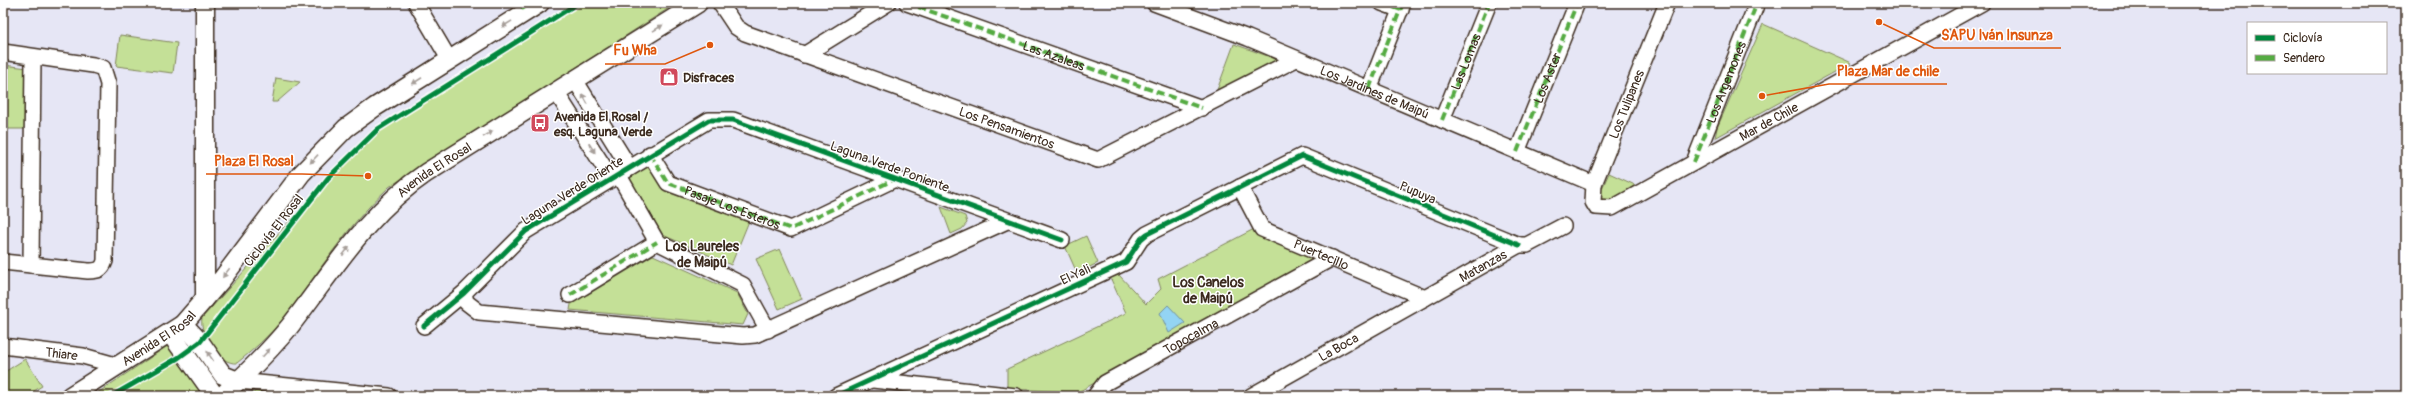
<svg xmlns="http://www.w3.org/2000/svg" width="2409" height="399" font-family="Pangolin,sans-serif">
  <rect width="100%" height="100%" fill="#e6e6f5"/>
  <filter id="ink" filterUnits="userSpaceOnUse"><feTurbulence type="fractalNoise" baseFrequency=".025" numOctaves="2"/><feDisplacementMap in="SourceGraphic" scale="8" xChannelSelector="R" yChannelSelector="G"/><feConvolveMatrix kernelMatrix="1 2 1 2 8 2 1 2 1" color-interpolation-filters="sRGB"/></filter>
  <g filter="url(#ink)">
    <path fill="#c4e097" stroke="#80855a" d="M 583,3 L 677,3 L 389,187 C 346,226 318,274 282,320 C 269,336 253,350 237,363 C 219,365 199,334 202,318 L 347,157 L 385,125 Z
      M 1763,24 L 1851,63 L 1715,138 L 1717,128 Z
      M 120,35 L 177,43 L 173,73 L 116,66 Z
      M 1234,44 L 1276,59 L 1272,64 L 1217,90 Z
      M 3,65 L 28,68 L 27,129 L 3,129 Z
      M 276,78 L 300,82 L 277,102 L 272,102 Z
      M 650,166 L 668,191 L 749,221 L 731,265 L 663,235 L 629,178 Z
      M 1609,173 L 1635,185 L 1608,203 L 1602,200 L 1600,193 Z
      M 941,207 L 965,216 L 967,223 L 962,229 L 951,234 Z
      M 1256,228 L 1308,254 L 1311,260 L 1307,267 L 1078,392 L 1007,389 L 1007,369 L 1126,313 L 1110,277 L 1119,275 L 1146,304 L 1161,289 L 1158,279 Z
      M 1086,236 L 1098,263 L 1077,273 L 1065,246 Z
      M 780,249 L 802,299 L 779,309 L 756,259 Z
      M 653,255 L 737,293 L 748,314 L 743,325 L 570,310 L 572,299 L 584,292 L 587,295 Z
      M 169,345 L 204,396 L 93,396 Z
      M 25,359 L 42,386 L 26,396 L 3,396 L 3,373 Z
      M 256,391 L 306,396 L 249,396 Z"/>
    <path fill="#93d4f4" stroke="#70909e" d="M 1168,305 L 1185,323 L 1169,333 L 1160,313 Z"/>
    <g fill="none" stroke-linecap="round" stroke-linejoin="round">
      <defs>
        <g id="minor">
          <path d="M 416,3 L 449,59"/>
          <path id="s1" d="M 720,3 L 736,27 L 745,33 L 1098,160 L 1296,59"/>
          <path id="s2" d="M 907,3 L 1202,108"/>
          <path id="s3" d="M 1154,3 L 1248,38 L 1594,184"/>
          <path d="M 1382,3 L 1401,10"/>
          <path id="s4" d="M 1667,3 L 1594,184 L 1593,202 L 1596,207 L 1612,208 L 1982,3"/>
          <path d="M 3,52 L 93,65 L 103,68 L 108,84 L 105,261 C 102,270 98,271 88,271 L 3,262"/>
          <path d="M 804,55 L 888,3"/>
          <path d="M 575,80 L 629,167"/>
          <path d="M 1369,89 L 1403,3"/>
          <path d="M 556,92 L 611,178"/>
          <path d="M 1442,120 L 1489,3"/>
          <path d="M 1517,152 L 1577,3"/>
          <path d="M 650,154 L 668,183 L 791,229 L 893,180"/>
          <path d="M 1694,162 L 1757,3"/>
          <path d="M 618,174 L 657,242 L 743,285 L 768,330"/>
          <path id="s5" d="M 1240,187 L 1262,229 L 1425,298"/>
          <path d="M 31,265 L 33,57"/>
          <path d="M 464,293 L 466,302 L 479,312 L 743,336 L 755,335 L 1007,221"/>
          <path d="M 570,295 L 657,242"/>
          <path d="M 424,326 L 464,293 L 526,231 L 709,120 L 733,120 L 1062,240"/>
          <path id="s6" d="M 3,346 L 83,356 L 119,366"/>
          <path d="M 873,380 L 1016,396"/>
          <path d="M 238,381 L 389,396"/>
          <path d="M 836,396 L 1126,262 L 1141,239 L 1147,234 L 1302,156 L 1519,245"/>
          <path id="s7" d="M 1095,396 L 1105,383 L 1332,258"/>
          <path id="s8" d="M 1251,396 L 1519,245 L 1527,245 L 1563,226"/>
        </g>
        <g id="tertiary">
          <path d="M 205,3 L 205,299"/>
          <path d="M 183,324 L 200,342 L 223,375 L 238,381"/>
          <path d="M 170,333 L 215,396"/>
          <path id="s9" d="M 70,396 L 183,324 L 222,279 L 301,174 L 346,128 L 375,107 L 540,3"/>
          <path id="s10" d="M 222,396 C 246,374 269,352 290,326 C 333,271 367,213 426,173 L 698,3"/>
        </g>
      </defs>
      <use href="#minor" stroke="#3b2a1e" stroke-width="18"/>
      <use href="#tertiary" stroke="#3b2a1e" stroke-width="21"/>
      <use href="#minor" stroke="#fff" stroke-width="15"/>
      <use href="#tertiary" stroke="#fff" stroke-width="18"/>
      <g stroke="#55ab43" stroke-width="4" stroke-dasharray="8 4" stroke-linecap="butt">
        <path d="M 520,3 L 526,12"/>
        <path d="M 907,3 L 1202,108"/>
        <path d="M 1382,3 L 1401,10"/>
        <path d="M 1369,89 L 1403,3"/>
        <path id="s11" d="M 1442,120 L 1489,3"/>
        <path id="s12" d="M 1517,152 L 1577,3"/>
        <path id="s13" d="M 650,154 L 668,183 L 791,229 L 893,180"/>
        <path id="s14" d="M 1694,162 L 1757,3"/>
        <path d="M 570,295 L 657,242"/>
      </g>
      <defs>
        <path id="cycleway" d="M 424,326 L 464,293 L 526,231 L 709,120 L 733,120 L 1062,240
          M 112,396 L 178,358 L 200,342 L 328,178 L 378,129 L 578,3
          M 836,396 L 1126,262 L 1141,239 L 1147,234 L 1302,156 L 1519,245"/>
      </defs>
      <use href="#cycleway" stroke="#fff" stroke-width="8"/>
      <use href="#cycleway" stroke="#00873e" stroke-width="5"/>
    </g>
    <defs><path id="oneway-solid" d="M-6-.8H1V-3.2L6.5 0L1 3.2V.8H-6Z"/></defs>
    <g fill="#a79f9a">
      <use href="#oneway-solid" transform="translate(507 24) rotate(148)"/>
      <use href="#oneway-solid" transform="translate(658 28) rotate(-32)"/>
      <use href="#oneway-solid" transform="translate(417 81) rotate(147)"/>
      <use href="#oneway-solid" transform="translate(585 99) rotate(-119)"/>
      <use href="#oneway-solid" transform="translate(488 134) rotate(-32)"/>
      <use href="#oneway-solid" transform="translate(592 148) rotate(57)"/>
      <use href="#oneway-solid" transform="translate(314 159) rotate(133)"/>
      <use href="#oneway-solid" transform="translate(346 251) rotate(-53)"/>
      <use href="#oneway-solid" transform="translate(226 273) rotate(127)"/>
      <use href="#oneway-solid" transform="translate(266 353) rotate(-47)"/>
      <use href="#oneway-solid" transform="translate(210 356) rotate(-124)"/>
    </g>
  </g>
  <defs>
    <symbol id="shop-square" viewBox="-11 -11 22 22"><rect x="-9" y="-9" width="18" height="18" rx="4" fill="#d1495b" stroke="#fff"/><path d="M-5-2.5h2.3a2.7 3.5 0 0 1 5.4 0H5L5.5 6h-11ZM-1.5-2.5h3a1.5 2.3 0 0 0-3 0Z" fill="#fff"/></symbol>
    <symbol id="bus-square" viewBox="-11 -11 22 22"><rect x="-9" y="-9" width="18" height="18" rx="4" fill="#d1495b" stroke="#fff"/><path d="M-5-6H5V4H4V6H2V4H-2V6H-4V4H-5ZM-3.5-4V0h7V-4ZM-3.5 1.2v1.5H-2V1.2ZM2 1.2v1.5H3.5V1.2Z" fill="#fff"/></symbol>
  </defs>
  <g fill-rule="evenodd">
    <use href="#shop-square" x="658" y="66" width="22" height="22"/>
    <use href="#bus-square" x="529" y="112" width="22" height="22"/>
  </g>
  <g text-anchor="middle" stroke-width="3" stroke-linejoin="round" paint-order="stroke">
    <g font-size="13" fill="#3b2a1e" stroke="#fff">
      <text dy="5" stroke="none"><textPath href="#s2" startOffset="156">Las Azaleas</textPath></text>
      <text dy="5" stroke="none"><textPath href="#s11" startOffset="63">Las Lomas</textPath></text>
      <text dy="5" stroke="none"><textPath href="#s12" startOffset="80">Los Aster</textPath></text>
      <text dy="5" stroke="none"><textPath href="#s14" startOffset="86">Los Argemones</textPath></text>
      <text dy="5" stroke="none"><textPath href="#s3" startOffset="238">Los Jardines de Maipú</textPath></text>
      <text transform="translate(1626 104) rotate(-68)" y="5">Los Tulipanes</text>
      <text dy="5" stroke="none"><textPath href="#s4" startOffset="414">Mar de Chile</textPath></text>
      <text dy="5" stroke="none"><textPath href="#s1" startOffset="318">Los Pensamientos</textPath></text>
      <text transform="translate(890 166) rotate(20)" y="5">Laguna Verde Poniente</text>
      <text dy="5" stroke="none"><textPath href="#s10" startOffset="312">Avenida El Rosal</textPath></text>
      <text transform="translate(572 190) rotate(-32)" y="5">Laguna Verde Oriente</text>
      <text transform="translate(1418 192) rotate(23)" y="5">Pupuya</text>
      <text dy="5" stroke="none"><textPath href="#s13" startOffset="103">Pasaje Los Esteros</textPath></text>
      <text transform="translate(273 230) rotate(-52)" y="5">Ciclovía El Rosal</text>
      <text dy="5" stroke="none"><textPath href="#s5" startOffset="112">Puertecillo</textPath></text>
      <text dy="5" stroke="none"><textPath href="#s8" startOffset="266">Matanzas</textPath></text>
      <text transform="translate(1075 274) rotate(-25)" y="5">El Yali</text>
      <text dy="5" stroke="none"><textPath href="#s7" startOffset="114">Topocalma</textPath></text>
      <text dy="5" stroke="none"><textPath href="#s9" startOffset="106">Avenida El Rosal</textPath></text>
      <text dy="5" stroke="none"><textPath href="#s8" startOffset="100">La Boca</textPath></text>
      <text dy="5" stroke="none"><textPath href="#s6" startOffset="59">Thiare</textPath></text>
    </g>
    <g font-size="13" font-weight="bold" fill="#3b2a1e" stroke="#fff" text-anchor="start">
      <text x="683" y="82">Disfraces</text>
      <text x="554" y="121">Avenida El Rosal /<tspan x="554" dy="15">esq. Laguna Verde</tspan></text>
    </g>
    <g font-size="14" font-weight="bold" fill="#3b2a1e" stroke="#fff">
      <text x="702" y="251">Los Laureles<tspan x="702" dy="16">de Maipú</tspan></text>
      <text x="1208" y="287">Los Canelos<tspan x="1208" dy="16">de Maipú</tspan></text>
    </g>
  </g>
  <path fill="none" stroke="#df570d" stroke-width="1.5" d="M1879 22L1934 48H2061M710 45L665 64H605M1762 96L1829 84H1947M368 176L302 174H206"/>
  <g fill="#df570d" stroke="#fff" stroke-width="1.5">
    <circle cx="1879" cy="22" r="4"/>
    <circle cx="710" cy="45" r="4"/>
    <circle cx="1762" cy="96" r="4"/>
    <circle cx="368" cy="176" r="4"/>
  </g>
  <g font-size="14" text-anchor="middle" font-weight="bold" fill="#df570d" stroke="#fff" stroke-width="3" stroke-linejoin="round" paint-order="stroke">
    <text x="1997" y="40">SAPU Iván Insunza</text>
    <text x="635" y="55">Fu Wha</text>
    <text x="1888" y="76">Plaza Mar de chile</text>
    <text x="254" y="166">Plaza El Rosal</text>
  </g>
  <rect width="2409" height="399" fill="none" stroke="#fff" stroke-width="16"/>
  <rect x="8" y="8" width="2393" height="383" fill="none" stroke="#3b2a1e" stroke-width="1.5" filter="url(#ink)"/>
  <rect x="2247" y="22" width="140" height="52" fill="#ffffff" stroke="#b1aaa5"/>
  <rect x="2255" y="35" width="20" height="6" fill="#00873e" stroke="#b1aaa5"/>
  <text x="2283" y="42" font-size="12" fill="#3b2a1e">Ciclovía</text>
  <rect x="2255" y="55" width="20" height="6" fill="#55ab43" stroke="#b1aaa5"/>
  <text x="2283" y="62" font-size="12" fill="#3b2a1e">Sendero</text>
</svg>
